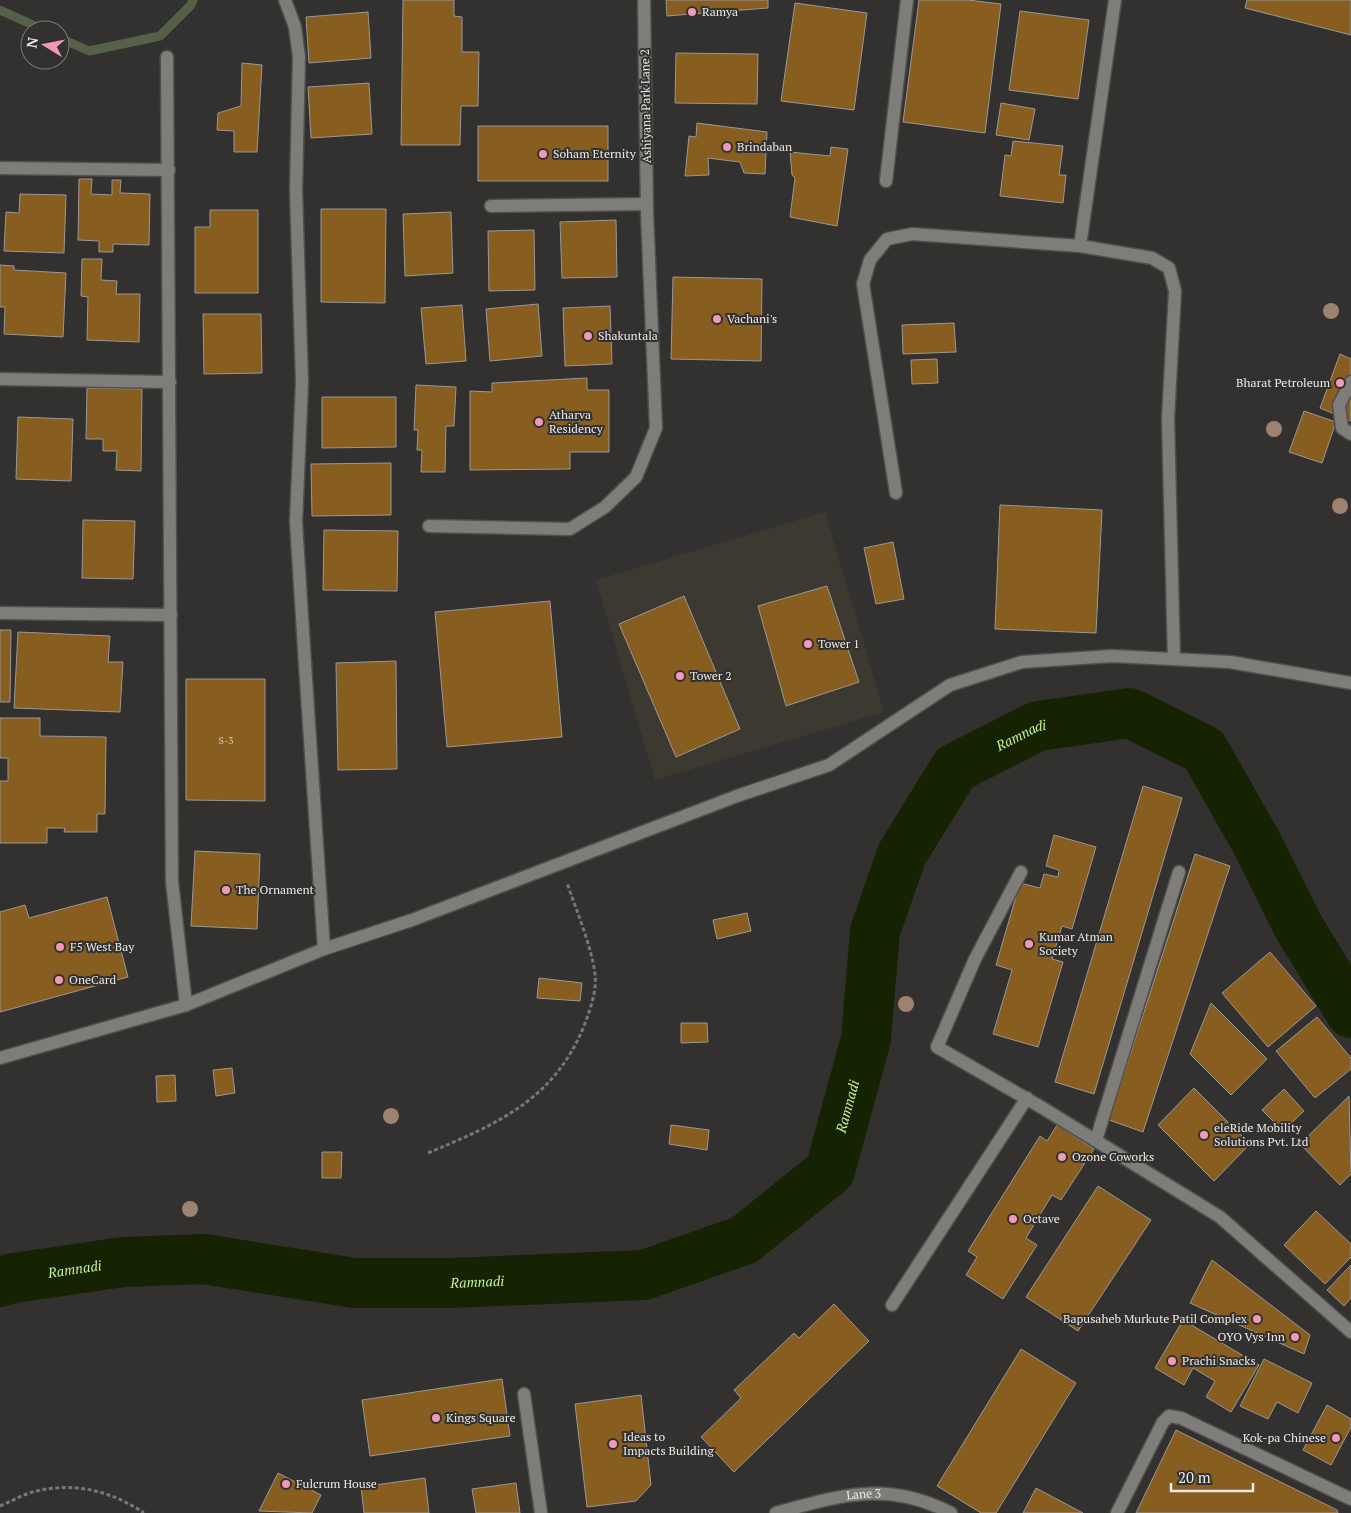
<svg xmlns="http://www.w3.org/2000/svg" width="1351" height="1513" font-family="'PT Serif',serif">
  <rect width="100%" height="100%" fill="#32312f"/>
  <path fill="#3b3930" d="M 825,512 L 884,712 L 655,780 L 596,580 Z"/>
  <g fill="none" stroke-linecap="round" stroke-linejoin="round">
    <path stroke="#565f48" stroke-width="9" d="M 0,10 L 44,30
      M 60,38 L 89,51 L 160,36 L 191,5 L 193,0"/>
    <path stroke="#162303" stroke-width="50" id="s1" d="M 0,1282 L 14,1278 L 123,1262 L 204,1259 L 354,1283 L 451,1283 L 644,1275 L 744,1240 L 830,1171 L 866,1039 L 875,931 L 902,854 L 955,768 L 1038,726 L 1130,713 L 1204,750 L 1255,840 L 1297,924 L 1351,1013"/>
  </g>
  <path fill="#875d20" stroke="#9a9895" d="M 403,0 L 454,0 L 454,16 L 462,17 L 462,52 L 479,52 L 478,106 L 461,106 L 460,145 L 401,145 Z
    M 666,0 L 768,0 L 768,8 L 667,16 Z
    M 919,0 L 968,0 L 1001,4 L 985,133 L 903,122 Z
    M 1247,0 L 1351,0 L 1351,35 L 1245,8 Z
    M 795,3 L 867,13 L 854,110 L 781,101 Z
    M 1020,11 L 1089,20 L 1078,99 L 1009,90 Z
    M 368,12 L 371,58 L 309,63 L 306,17 Z
    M 676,53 L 758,54 L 757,104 L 675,103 Z
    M 242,63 L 262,65 L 257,152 L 234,152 L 234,131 L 217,130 L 218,113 L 241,106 Z
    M 369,83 L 372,134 L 311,138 L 308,87 Z
    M 1001,103 L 1035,109 L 1029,140 L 996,135 Z
    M 697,123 L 767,132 L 765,174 L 744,173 L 740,162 L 708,158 L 709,175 L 685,176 L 689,136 L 696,137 Z
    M 478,126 L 608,126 L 608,181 L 478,181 Z
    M 1013,141 L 1063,146 L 1059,175 L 1066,175 L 1063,203 L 1000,196 L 1005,155 L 1011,156 Z
    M 831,147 L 848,149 L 837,226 L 790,217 L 795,178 L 792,175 L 790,152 L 830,156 Z
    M 79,179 L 92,179 L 91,194 L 112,195 L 112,180 L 121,180 L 120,193 L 150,194 L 149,245 L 113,244 L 113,252 L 99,252 L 99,241 L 78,240 Z
    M 20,194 L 66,195 L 64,253 L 4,251 L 6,212 L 19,213 Z
    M 321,209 L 386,209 L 385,303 L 321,302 Z
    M 210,210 L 258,210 L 258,293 L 195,293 L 195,227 L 210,227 Z
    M 451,212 L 453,273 L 405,276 L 403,214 Z
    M 616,220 L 617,277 L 562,278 L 560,222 Z
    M 534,230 L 535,290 L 489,291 L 488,231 Z
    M 82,259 L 102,259 L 101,280 L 117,281 L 116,294 L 140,294 L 139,342 L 87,340 L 88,297 L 81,296 Z
    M 0,265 L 14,266 L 14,270 L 66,273 L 63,337 L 4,334 L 5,307 L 0,307 Z
    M 673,277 L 762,279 L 761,361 L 671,359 Z
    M 538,304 L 542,356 L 490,361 L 486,309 Z
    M 462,305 L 466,361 L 426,364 L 421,308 Z
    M 610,306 L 612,364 L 565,366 L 563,308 Z
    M 203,314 L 261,314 L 262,373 L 204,374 Z
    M 954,323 L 956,352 L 903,354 L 902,325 Z
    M 1340,354 L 1351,359 L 1351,421 L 1320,408 Z
    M 937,359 L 938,383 L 912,384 L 911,360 Z
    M 587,378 L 587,390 L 609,390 L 609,452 L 570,452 L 570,469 L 470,470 L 470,391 L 492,392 L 492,383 Z
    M 416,385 L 456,387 L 454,426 L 446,426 L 445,472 L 421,472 L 422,450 L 417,450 L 418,430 L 414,430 Z
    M 87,388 L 142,389 L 141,471 L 116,470 L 117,451 L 103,451 L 103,439 L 86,439 Z
    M 322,397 L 396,397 L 396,447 L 322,448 Z
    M 1304,411 L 1336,422 L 1322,463 L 1289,452 Z
    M 18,417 L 73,419 L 71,481 L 16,479 Z
    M 391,463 L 391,515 L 312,516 L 311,464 Z
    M 1000,505 L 1102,510 L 1096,633 L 995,629 Z
    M 83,520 L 135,521 L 133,579 L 82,578 Z
    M 324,530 L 398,531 L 397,591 L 323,590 Z
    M 893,542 L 904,599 L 876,604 L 864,548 Z
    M 827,586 L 859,682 L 786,706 L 758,606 Z
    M 684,596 L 740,729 L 676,757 L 619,624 Z
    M 550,601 L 562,737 L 447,747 L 435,612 Z
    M 0,630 L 11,630 L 10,702 L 0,702 Z
    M 18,632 L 110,636 L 108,662 L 123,662 L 120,712 L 14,708 Z
    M 396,661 L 397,769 L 338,770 L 336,663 Z
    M 186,679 L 265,679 L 265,801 L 186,800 Z
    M 0,718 L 40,718 L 40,736 L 106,737 L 105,814 L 97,814 L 97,832 L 64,832 L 65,828 L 47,828 L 47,843 L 0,843 L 0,781 L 8,781 L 8,758 L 0,758 Z
    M 1143,786 L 1182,798 L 1094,1094 L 1055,1082 Z
    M 1054,835 L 1096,847 L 1072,929 L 1062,926 L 1052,959 L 1063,962 L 1038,1047 L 993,1034 L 1012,970 L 996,965 L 1020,883 L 1040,888 L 1044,874 L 1058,877 L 1059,870 L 1046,866 Z
    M 195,851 L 260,854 L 257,929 L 191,926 Z
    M 1195,854 L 1230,866 L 1143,1132 L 1109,1120 Z
    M 107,897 L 128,977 L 0,1012 L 0,912 L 25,905 L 29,918 Z
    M 747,913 L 751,931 L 717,939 L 713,920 Z
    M 1270,952 L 1316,1006 L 1268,1047 L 1222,993 Z
    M 539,978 L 582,983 L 580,1001 L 537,998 Z
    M 1211,1003 L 1267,1059 L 1231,1095 L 1190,1054 Z
    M 1317,1017 L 1351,1058 L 1351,1069 L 1315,1098 L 1276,1051 Z
    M 681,1023 L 707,1023 L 708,1042 L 681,1043 Z
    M 232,1068 L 235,1093 L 216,1096 L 213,1070 Z
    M 175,1075 L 176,1101 L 157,1102 L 156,1076 Z
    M 1194,1088 L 1250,1144 L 1214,1181 L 1158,1125 Z
    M 1284,1089 L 1304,1111 L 1283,1131 L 1262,1110 Z
    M 1349,1096 L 1351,1174 L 1340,1185 L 1300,1144 Z
    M 671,1125 L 709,1130 L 707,1150 L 669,1144 Z
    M 1057,1125 L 1094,1149 L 1061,1200 L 1052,1195 L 1026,1238 L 1037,1245 L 1003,1299 L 966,1275 L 977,1257 L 968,1251 L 1040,1136 L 1047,1141 Z
    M 322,1152 L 342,1152 L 341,1178 L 322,1178 Z
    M 1098,1186 L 1151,1220 L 1078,1331 L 1026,1297 Z
    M 1316,1211 L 1351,1244 L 1351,1257 L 1325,1284 L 1284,1245 Z
    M 1212,1260 L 1310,1335 L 1304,1354 L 1190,1303 Z
    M 1351,1265 L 1351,1298 L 1344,1306 L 1327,1290 Z
    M 834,1304 L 869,1341 L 734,1472 L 701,1437 L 741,1398 L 734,1390 L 794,1333 L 799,1338 Z
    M 1183,1320 L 1259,1365 L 1231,1412 L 1206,1397 L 1215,1381 L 1193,1368 L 1184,1385 L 1155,1368 Z
    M 1021,1349 L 1076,1383 L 996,1513 L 981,1513 L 937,1486 Z
    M 1264,1359 L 1312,1383 L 1298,1413 L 1277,1402 L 1268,1419 L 1240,1406 Z
    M 502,1379 L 510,1436 L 370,1456 L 362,1400 Z
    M 641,1395 L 651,1485 L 636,1501 L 587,1507 L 575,1404 Z
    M 1327,1405 L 1351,1419 L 1351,1427 L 1331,1465 L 1303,1450 Z
    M 1176,1430 L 1337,1510 L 1338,1513 L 1136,1513 Z
    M 278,1473 L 321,1495 L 312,1513 L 259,1511 Z
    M 425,1478 L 429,1513 L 364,1513 L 361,1487 Z
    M 516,1483 L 520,1513 L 476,1513 L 472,1489 Z
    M 1036,1488 L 1083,1513 L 1023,1513 Z"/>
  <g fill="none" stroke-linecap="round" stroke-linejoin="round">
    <defs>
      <path id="lane" d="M 1080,246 L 1115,0
        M 302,382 L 296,522 L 305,664
        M 1351,382 L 1339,405 L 1342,428 L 1351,434
        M 896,493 L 863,284 L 870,260 L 887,239 L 912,234 L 1080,246 L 1152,258 L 1169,268 L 1175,291 L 1168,419 L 1174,659
        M 1021,872 L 975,959 L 937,1047 L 1041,1107
        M 892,1305 L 1027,1098
        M 524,1394 L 541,1513
        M 1117,1513 L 1163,1422 L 1169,1416 L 1181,1418 L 1351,1499"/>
      <g id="street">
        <path d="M 285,0 L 295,27 L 299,57 L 296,190 L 302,382"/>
        <path d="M 167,57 L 172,882 L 186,1005"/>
        <path d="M 0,168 L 169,170"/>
        <path d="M 886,181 L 907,0"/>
        <path d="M 491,206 L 647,204"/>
        <path d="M 0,379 L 170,382"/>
        <path d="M 429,526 L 570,529 L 605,507 L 636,477 L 656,428 L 647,213 L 644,0"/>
        <path d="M 0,613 L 171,615"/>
        <path d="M 305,664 L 324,949"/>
        <path d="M 0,1058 L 186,1005 L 324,949 L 412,920 L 737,796 L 829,765 L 950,685 L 1022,662 L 1112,656 L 1230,662 L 1351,683"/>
        <path d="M 1041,1107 L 1220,1217 L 1351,1332"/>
        <path d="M 1096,1140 L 1179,872"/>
        <path id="s2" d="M 776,1513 C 841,1495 887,1480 951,1513"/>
      </g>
    </defs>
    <use href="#lane" stroke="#504f4d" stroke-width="15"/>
    <use href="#street" stroke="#504f4d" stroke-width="15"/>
    <path stroke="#777775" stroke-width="3" stroke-dasharray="4 2.5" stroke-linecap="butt" d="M 428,1153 C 497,1124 554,1100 584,1026 C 590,1010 597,991 595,974 C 592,948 576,909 567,883
      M 0,1506 C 12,1501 24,1494 36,1491 C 76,1482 111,1491 144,1513"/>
    <use href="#lane" stroke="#7e7d7a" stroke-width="12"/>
    <use href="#street" stroke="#7e7d7a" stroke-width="12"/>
  </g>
  <g fill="#9e816e">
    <circle cx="1331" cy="311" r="8"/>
    <circle cx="1274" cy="429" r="8"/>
    <circle cx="1340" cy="506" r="8"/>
    <circle cx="906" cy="1004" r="8"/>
    <circle cx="391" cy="1116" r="8"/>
    <circle cx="190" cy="1209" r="8"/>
  </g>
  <g fill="#f09ab7" stroke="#32312f" stroke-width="2">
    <circle cx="692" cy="12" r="5"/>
    <circle cx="727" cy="147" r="5"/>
    <circle cx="543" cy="154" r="5"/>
    <circle cx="717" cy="319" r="5"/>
    <circle cx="588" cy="336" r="5"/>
    <circle cx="1340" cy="383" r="5"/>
    <circle cx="539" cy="422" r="5"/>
    <circle cx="808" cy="644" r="5"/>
    <circle cx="680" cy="676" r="5"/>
    <circle cx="226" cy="890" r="5"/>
    <circle cx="1029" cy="944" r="5"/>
    <circle cx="60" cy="947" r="5"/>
    <circle cx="59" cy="980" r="5"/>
    <circle cx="1204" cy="1135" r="5"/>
    <circle cx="1062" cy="1157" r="5"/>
    <circle cx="1013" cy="1219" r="5"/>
    <circle cx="1257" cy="1319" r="5"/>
    <circle cx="1295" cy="1337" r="5"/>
    <circle cx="1172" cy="1361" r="5"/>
    <circle cx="436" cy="1418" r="5"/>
    <circle cx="1336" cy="1438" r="5"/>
    <circle cx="613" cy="1444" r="5"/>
    <circle cx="286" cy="1484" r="5"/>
  </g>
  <g text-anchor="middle" stroke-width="4" stroke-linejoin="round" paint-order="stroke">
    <g font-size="10" fill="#d1c7b6">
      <text x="226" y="744">S-3</text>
    </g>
    <g font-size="12" fill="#eaeae8" stroke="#32312f" text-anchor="start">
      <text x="702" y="16">Ramya</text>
      <text x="737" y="151">Brindaban</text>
      <text x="553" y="158">Soham Eternity</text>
      <text x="727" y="323">Vachani's</text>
      <text x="598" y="340">Shakuntala</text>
      <text x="1330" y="387" text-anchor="end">Bharat Petroleum</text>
      <text x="549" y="419">Atharva<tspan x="549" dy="14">Residency</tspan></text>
      <text x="818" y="648">Tower 1</text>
      <text x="690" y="680">Tower 2</text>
      <text x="236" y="894">The Ornament</text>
      <text x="1039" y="941">Kumar Atman<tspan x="1039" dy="14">Society</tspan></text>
      <text x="70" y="951">F5 West Bay</text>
      <text x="69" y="984">OneCard</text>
      <text x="1214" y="1132">eleRide Mobility<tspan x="1214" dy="14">Solutions Pvt. Ltd</tspan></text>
      <text x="1072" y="1161">Ozone Coworks</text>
      <text x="1023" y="1223">Octave</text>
      <text x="1247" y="1323" text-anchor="end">Bapusaheb Murkute Patil Complex</text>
      <text x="1285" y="1341" text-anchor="end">OYO Vys Inn</text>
      <text x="1182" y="1365">Prachi Snacks</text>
      <text x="446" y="1422">Kings Square</text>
      <text x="623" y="1441">Ideas to<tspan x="623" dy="14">Impacts Building</tspan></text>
      <text x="1326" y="1442" text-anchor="end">Kok-pa Chinese</text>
      <text x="296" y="1488">Fulcrum House</text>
    </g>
    <g font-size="12" fill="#eaeae8" stroke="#32312f">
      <text transform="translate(646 106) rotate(-91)" y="4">Ashiyana Park Lane 2</text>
      <text dy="4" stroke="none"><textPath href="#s2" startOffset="90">Lane 3</textPath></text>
    </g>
    <g font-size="14" font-style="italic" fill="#c7f197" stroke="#32312f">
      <text dy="5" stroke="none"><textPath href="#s1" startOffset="1366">Ramnadi</textPath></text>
      <text dy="5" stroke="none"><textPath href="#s1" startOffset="931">Ramnadi</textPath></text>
      <text dy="5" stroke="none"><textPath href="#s1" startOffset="76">Ramnadi</textPath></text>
      <text dy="5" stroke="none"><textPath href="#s1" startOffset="481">Ramnadi</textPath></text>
    </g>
  </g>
  <g transform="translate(45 45) rotate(280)"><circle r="24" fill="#32312f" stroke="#7c7b79"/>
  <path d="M0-4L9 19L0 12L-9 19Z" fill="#f09ab7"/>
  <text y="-8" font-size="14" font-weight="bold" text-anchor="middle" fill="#eaeae8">N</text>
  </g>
  <path d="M1171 1483v8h82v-8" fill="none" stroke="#eaeae8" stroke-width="2.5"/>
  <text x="1178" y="1483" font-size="15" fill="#eaeae8" stroke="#32312f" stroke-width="4" paint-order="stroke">20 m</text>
</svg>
